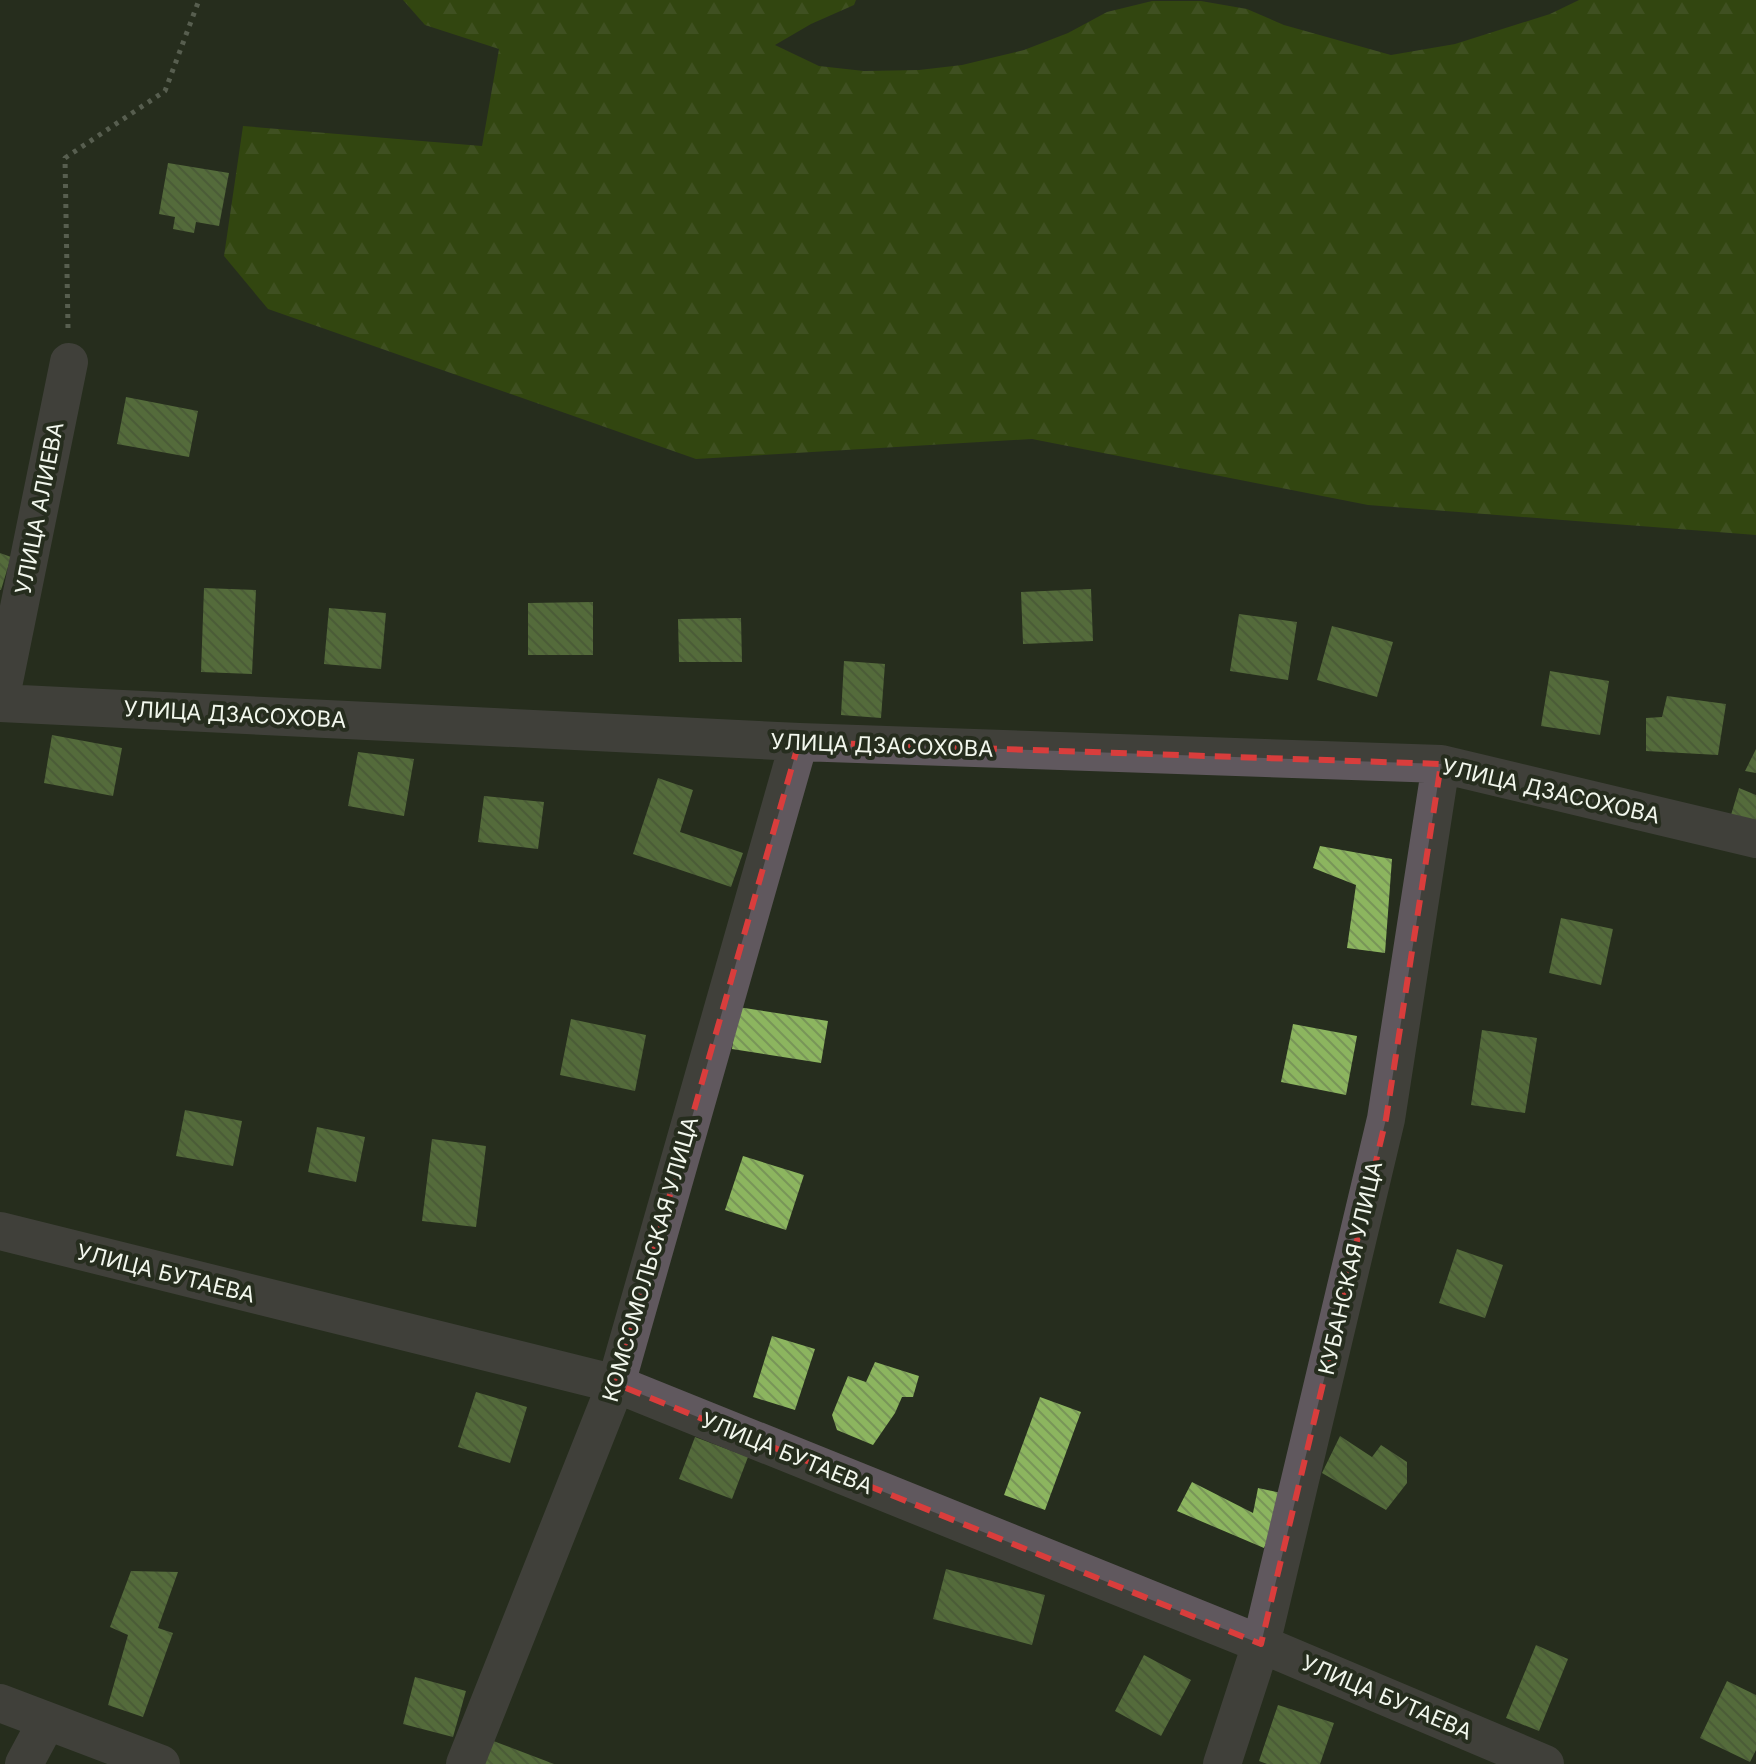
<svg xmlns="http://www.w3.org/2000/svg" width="1756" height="1764" font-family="Inter,sans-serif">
  <defs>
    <pattern id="forest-firs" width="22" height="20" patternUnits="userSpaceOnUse" patternTransform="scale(2)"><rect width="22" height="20" fill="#416400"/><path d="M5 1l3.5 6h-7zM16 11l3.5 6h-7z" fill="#5d7b26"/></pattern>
    <pattern id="building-back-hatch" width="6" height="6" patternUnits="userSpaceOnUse" patternTransform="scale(2)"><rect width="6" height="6" fill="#8cb55f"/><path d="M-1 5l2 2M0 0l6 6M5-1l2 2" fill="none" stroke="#789558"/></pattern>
  </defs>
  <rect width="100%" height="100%" fill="#262d1e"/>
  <path fill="url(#forest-firs)" d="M 403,0 L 856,0 L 854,5 L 811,24 L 775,45 L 819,66 L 864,71 L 919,70 L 962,65 L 1024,50 L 1068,33 L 1107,12 L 1152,1 L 1201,1 L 1247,9 L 1284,25 L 1391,55 L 1455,44 L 1550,14 L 1579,0 L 1756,0 L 1756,535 L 1368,505 L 1032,439 L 696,459 L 268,309 L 224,256 L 243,126 L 482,146 L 499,49 L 425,25 Z"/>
  <path fill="url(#building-back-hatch)" d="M 168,163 L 229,173 L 219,226 L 196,222 L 194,233 L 173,229 L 175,217 L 159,214 Z
    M 126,397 L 198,411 L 189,457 L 117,444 Z
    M 0,553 L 11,557 L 1,590 L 0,590 Z
    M 204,588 L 256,590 L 252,674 L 201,672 Z
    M 1091,589 L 1093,641 L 1023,644 L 1021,592 Z
    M 593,602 L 593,655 L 528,655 L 528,603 Z
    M 329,608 L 386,613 L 381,669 L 324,664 Z
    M 1239,614 L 1297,622 L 1288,680 L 1230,671 Z
    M 741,618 L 742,662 L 679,662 L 678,619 Z
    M 1332,626 L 1393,642 L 1377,697 L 1317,680 Z
    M 844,661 L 885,664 L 881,718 L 841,715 Z
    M 1550,671 L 1609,681 L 1600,735 L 1541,726 Z
    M 1667,696 L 1726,704 L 1718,755 L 1646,751 L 1646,718 L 1662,717 Z
    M 52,735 L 122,748 L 113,796 L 44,783 Z
    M 1756,749 L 1756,773 L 1745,771 Z
    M 358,752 L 414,759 L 404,816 L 348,806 Z
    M 658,778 L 693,790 L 680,832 L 743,853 L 731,887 L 633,854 Z
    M 1739,788 L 1756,795 L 1756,823 L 1731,815 Z
    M 484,796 L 544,802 L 538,849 L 478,842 Z
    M 1320,846 L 1392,859 L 1385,953 L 1347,948 L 1356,885 L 1313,868 Z
    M 1561,918 L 1613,929 L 1601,985 L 1549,973 Z
    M 738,1007 L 828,1021 L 821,1063 L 732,1049 Z
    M 571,1019 L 646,1035 L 635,1091 L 560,1075 Z
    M 1293,1024 L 1357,1036 L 1346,1095 L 1281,1082 Z
    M 1482,1030 L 1537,1038 L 1525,1113 L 1471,1105 Z
    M 185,1110 L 242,1121 L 233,1166 L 176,1156 Z
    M 317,1127 L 365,1137 L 356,1182 L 308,1172 Z
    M 432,1139 L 486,1146 L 476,1227 L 422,1221 Z
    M 743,1156 L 804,1175 L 786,1230 L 725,1210 Z
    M 1457,1249 L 1503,1265 L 1485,1318 L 1439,1303 Z
    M 772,1336 L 815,1349 L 795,1410 L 753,1397 Z
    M 875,1362 L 919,1376 L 913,1397 L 902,1397 L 895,1413 L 873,1445 L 837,1430 L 832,1415 L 848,1376 L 866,1382 Z
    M 476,1392 L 527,1407 L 510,1463 L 458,1447 Z
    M 1040,1397 L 1081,1412 L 1045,1510 L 1004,1495 Z
    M 1340,1436 L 1372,1457 L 1381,1445 L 1407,1462 L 1407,1483 L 1386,1510 L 1322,1473 Z
    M 695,1437 L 748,1457 L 732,1499 L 679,1479 Z
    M 1192,1482 L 1253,1513 L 1258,1488 L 1281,1493 L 1278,1519 L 1264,1548 L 1177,1511 Z
    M 946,1569 L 1045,1595 L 1032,1645 L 933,1619 Z
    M 131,1571 L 178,1572 L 158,1628 L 173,1633 L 143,1717 L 108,1705 L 128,1635 L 110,1627 Z
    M 1536,1645 L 1568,1659 L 1539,1731 L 1506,1718 Z
    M 1144,1655 L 1191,1680 L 1161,1736 L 1115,1711 Z
    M 415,1677 L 466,1691 L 453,1737 L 403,1724 Z
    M 1727,1681 L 1756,1695 L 1756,1750 L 1750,1762 L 1700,1738 Z
    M 1278,1705 L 1334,1723 L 1320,1764 L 1267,1764 L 1259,1761 Z
    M 488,1739 L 554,1764 L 480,1764 Z"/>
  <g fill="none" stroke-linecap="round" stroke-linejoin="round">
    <path stroke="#93998d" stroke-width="5" stroke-dasharray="4 6" stroke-linecap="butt" d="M 68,328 L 65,158 L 165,91 L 199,0"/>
    <path stroke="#60585e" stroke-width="38" d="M 0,701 L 69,362
      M 0,703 L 799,742 L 1441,764 L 1756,839
      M 0,1231 L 616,1384 L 1261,1644 L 1545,1764
      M 0,1703 L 161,1764
      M 24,1764 L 47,1721
      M 465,1764 L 616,1384 L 799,742
      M 1222,1764 L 1261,1644 L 1386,1119 L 1441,764"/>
  </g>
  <path d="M0 0H1756V1764H0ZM 799,742 L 1441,764 L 1386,1119 L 1261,1644 L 616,1384 Z" fill="#262d1e" fill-opacity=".55" fill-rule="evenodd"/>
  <path fill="none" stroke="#d93d3c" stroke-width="6" stroke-dasharray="16 10" stroke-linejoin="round" d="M 799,742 L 1441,764 L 1386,1119 L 1261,1644 L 616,1384 Z"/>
  <g text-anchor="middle" stroke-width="8" stroke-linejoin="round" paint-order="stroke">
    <g font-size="22" fill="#f2f7ed" stroke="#262d1e">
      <text transform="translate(39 508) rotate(-79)" y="8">УЛИЦА АЛИЕВА</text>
      <text transform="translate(235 714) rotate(3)" y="8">УЛИЦА ДЗАСОХОВА</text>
      <text transform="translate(882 745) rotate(2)" y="8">УЛИЦА ДЗАСОХОВА</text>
      <text transform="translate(1551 791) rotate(13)" y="8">УЛИЦА ДЗАСОХОВА</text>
      <text transform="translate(650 1259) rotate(-74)" y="8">КОМСОМОЛЬСКАЯ УЛИЦА</text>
      <text transform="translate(1350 1268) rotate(-77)" y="8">КУБАНСКАЯ УЛИЦА</text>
      <text transform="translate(166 1273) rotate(14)" y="8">УЛИЦА БУТАЕВА</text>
      <text transform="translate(787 1453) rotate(22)" y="8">УЛИЦА БУТАЕВА</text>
      <text transform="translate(1387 1697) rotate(23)" y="8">УЛИЦА БУТАЕВА</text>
    </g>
  </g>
</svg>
